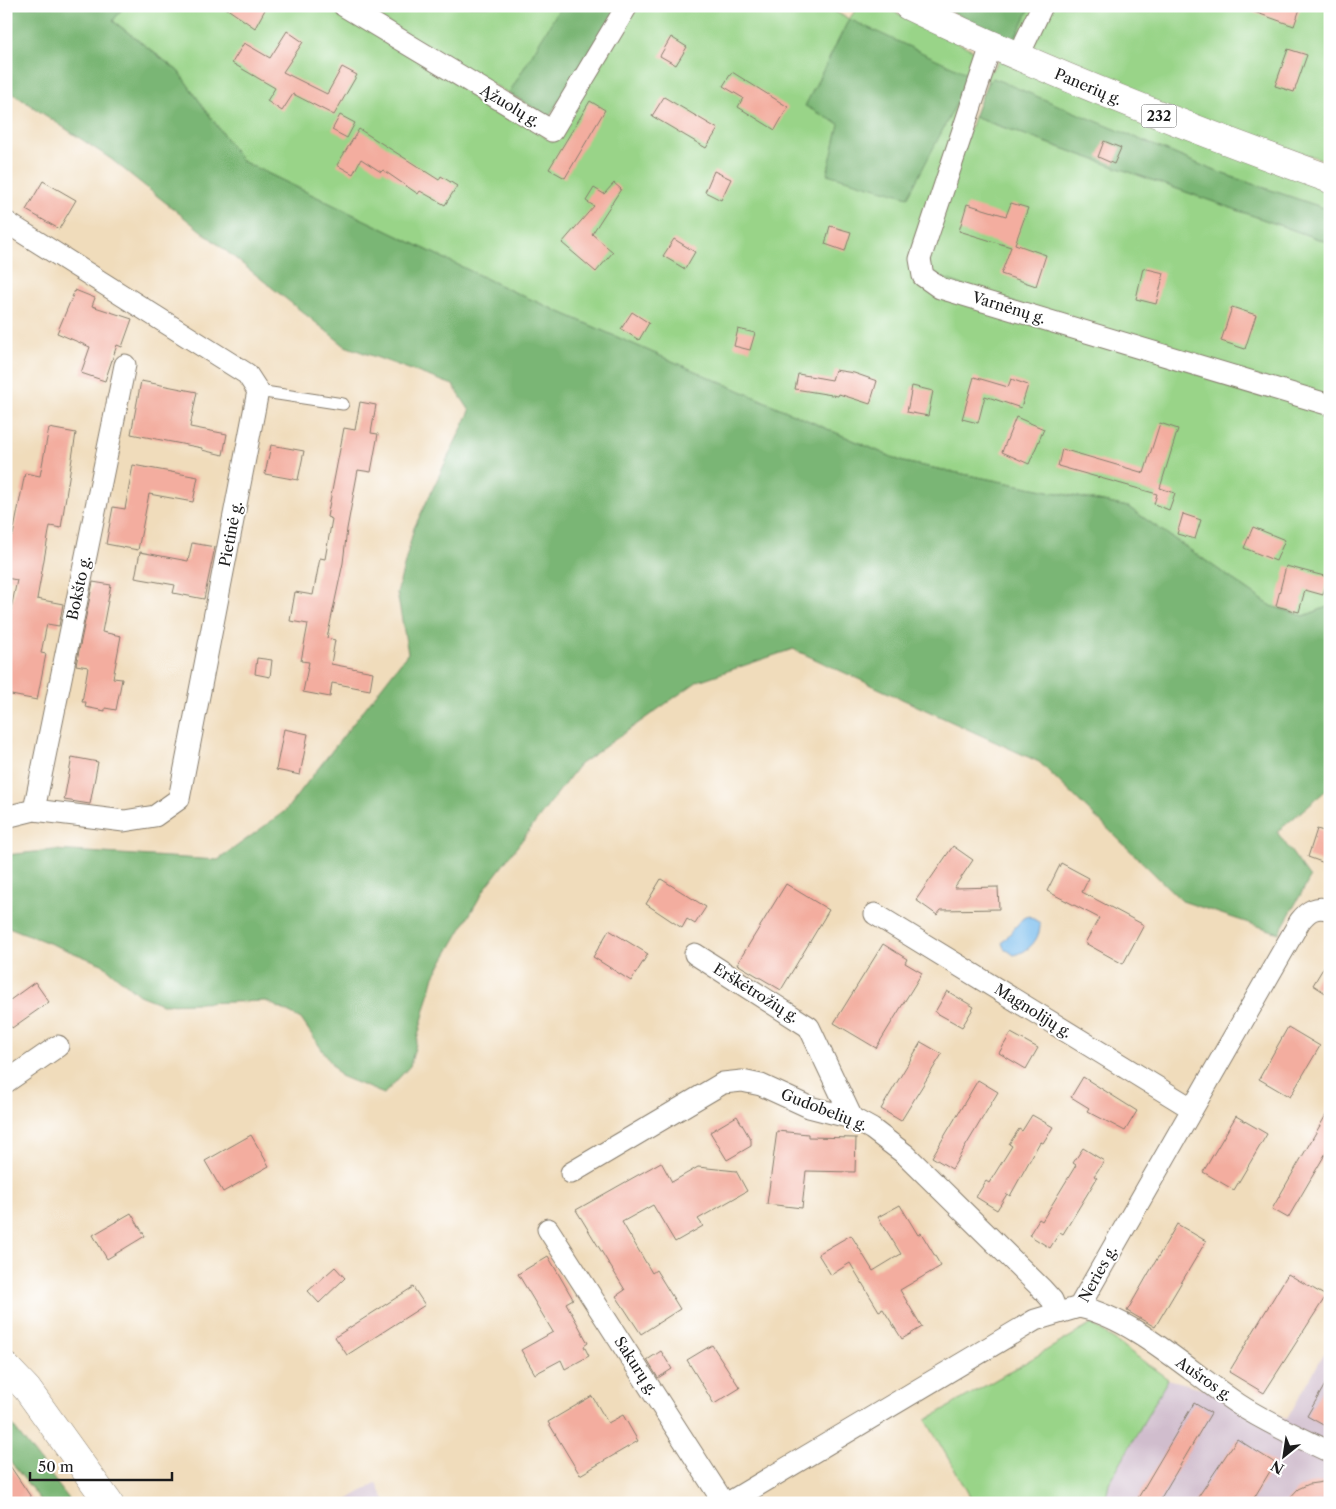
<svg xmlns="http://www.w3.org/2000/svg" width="1336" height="1509" font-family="'Libre Caslon Text',serif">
  <rect width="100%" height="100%" fill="#fff"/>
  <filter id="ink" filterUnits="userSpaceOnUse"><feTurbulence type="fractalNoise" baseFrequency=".02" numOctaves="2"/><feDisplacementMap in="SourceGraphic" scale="10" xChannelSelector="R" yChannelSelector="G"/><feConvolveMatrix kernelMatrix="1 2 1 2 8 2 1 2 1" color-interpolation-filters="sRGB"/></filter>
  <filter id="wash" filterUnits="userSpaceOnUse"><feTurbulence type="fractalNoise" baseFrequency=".0096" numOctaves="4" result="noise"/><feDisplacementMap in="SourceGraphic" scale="20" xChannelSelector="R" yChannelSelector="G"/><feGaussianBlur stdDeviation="1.12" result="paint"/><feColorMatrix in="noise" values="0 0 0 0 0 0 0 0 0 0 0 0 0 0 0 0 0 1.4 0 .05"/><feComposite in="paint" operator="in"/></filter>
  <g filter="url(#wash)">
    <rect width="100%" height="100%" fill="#f0dcbb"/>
    <path fill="#d0bdcd" d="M 1330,1343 L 1330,1503 L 1105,1503 L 1109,1484 L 1168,1379 L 1258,1403 L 1287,1419 Z
      M 376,1483 L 387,1503 L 342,1503 Z"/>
    <path fill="#99d488" stroke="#5a7852" d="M 124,6 L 332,6 L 553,142 L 637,6 L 824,6 L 849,19 L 859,6 L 882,6 L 977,52 L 975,66 L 913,268 L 1330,411 L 1330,606 L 1304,616 L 1271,606 L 1128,507 L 903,462 L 514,292 L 242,161 L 178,71 L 112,20 Z
      M 359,6 L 619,6 L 549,117 Z
      M 940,6 L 1330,6 L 1330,162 L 1176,112 L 1035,53 Z
      M 1000,60 L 1330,190 L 1330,210 L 1220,173 L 993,79 L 987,83 L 987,75 Z
      M 974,117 L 1330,243 L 1330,398 L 944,283 L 932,272 L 927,259 Z
      M 1092,1324 L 1168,1379 L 1109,1483 L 1105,1503 L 974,1503 L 926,1420 Z"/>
    <path fill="#7ab674" stroke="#4b6948" d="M 6,6 L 124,6 L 113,21 L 178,71 L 242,161 L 514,292 L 903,462 L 1128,507 L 1271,606 L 1304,616 L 1330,606 L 1330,787 L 1277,832 L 1310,878 L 1279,933 L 1182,901 L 1039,762 L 793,649 L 698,681 L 579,765 L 484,890 L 434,976 L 410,1066 L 384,1094 L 340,1076 L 301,1019 L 266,1001 L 162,1004 L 139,995 L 102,964 L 6,926 L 6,855 L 54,850 L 218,860 L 285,811 L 408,653 L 397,593 L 414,528 L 470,411 L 453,385 L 345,346 L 111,159 L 6,89 Z
      M 561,6 L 619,6 L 549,117 L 509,93 Z
      M 940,6 L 1031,6 L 1013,42 Z
      M 849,19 L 971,75 L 908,197 L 827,174 L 839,124 L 805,106 Z
      M 993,78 L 1220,173 L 1330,210 L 1330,243 L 974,117 L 987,83 Z
      M 6,1417 L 72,1503 L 43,1503 L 6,1456 Z"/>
    <path fill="#75baec" stroke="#486b84" d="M 1029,916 L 1040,923 C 1041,938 1029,952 1014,955 L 1004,948 L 1002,943 L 1023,918 Z"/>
    <g id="blocks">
      <path fill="#f3ad9f" d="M 223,6 L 267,6 L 255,28 Z
        M 1244,6 L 1301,6 L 1294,26 L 1243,8 Z
        M 287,31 L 303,42 L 283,72 L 327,94 L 342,67 L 357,75 L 334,115 L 293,94 L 282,111 L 267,101 L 275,88 L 232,63 L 244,43 L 270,58 Z
        M 671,37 L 687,47 L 676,65 L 660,56 Z
        M 1288,49 L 1307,55 L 1294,92 L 1275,86 Z
        M 732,72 L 788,107 L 775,130 L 738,107 L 743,98 L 723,86 Z
        M 664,97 L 718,129 L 706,148 L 652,116 Z
        M 590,101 L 605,110 L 565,178 L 549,169 Z
        M 340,115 L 355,123 L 347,138 L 332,130 Z
        M 359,129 L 439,180 L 441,176 L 457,186 L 445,205 L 420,191 L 418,194 L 383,170 L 381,172 L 361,159 L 353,174 L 337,165 Z
        M 1104,141 L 1121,148 L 1114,164 L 1098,157 Z
        M 714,171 L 731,179 L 721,200 L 705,192 Z
        M 43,181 L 76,200 L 59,229 L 26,210 Z
        M 614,183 L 621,189 L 592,234 L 613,252 L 596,272 L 562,243 L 594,206 L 586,201 L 594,188 L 604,194 Z
        M 1011,203 L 1028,208 L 1015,244 L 1046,255 L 1036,286 L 1001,274 L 1011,247 L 959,231 L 967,204 L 1006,216 Z
        M 830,226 L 851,232 L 845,251 L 825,244 Z
        M 674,239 L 695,252 L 685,269 L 663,256 Z
        M 1143,268 L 1164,273 L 1156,304 L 1136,299 Z
        M 75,290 L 95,298 L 92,306 L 132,319 L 122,347 L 117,345 L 105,381 L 81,373 L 90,347 L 57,333 Z
        M 1232,307 L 1256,315 L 1245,349 L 1221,341 Z
        M 632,312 L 649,323 L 639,340 L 621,329 Z
        M 738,329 L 755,333 L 750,350 L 734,346 Z
        M 835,370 L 854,373 L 877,381 L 870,404 L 839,394 L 838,396 L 795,389 L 798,374 L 832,380 Z
        M 974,377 L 1008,387 L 1011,379 L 1028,385 L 1021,408 L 985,396 L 978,423 L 962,419 Z
        M 141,381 L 197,392 L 190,427 L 227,434 L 223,455 L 202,450 L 202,448 L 131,434 Z
        M 912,386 L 933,391 L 928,416 L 907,412 Z
        M 360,402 L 376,405 L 371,433 L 378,434 L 371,472 L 358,470 L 347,529 L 343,563 L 327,638 L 335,640 L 331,664 L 373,672 L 370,690 L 332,683 L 330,697 L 303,692 L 309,662 L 301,661 L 308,624 L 290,621 L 295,592 L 313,595 L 320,558 L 325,559 L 332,519 L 327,517 L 344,428 L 355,430 Z
        M 1016,417 L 1044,429 L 1029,464 L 1002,452 Z
        M 1160,423 L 1178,429 L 1160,488 L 1175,493 L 1169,510 L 1154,504 L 1157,494 L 1058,466 L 1062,449 L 1144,473 Z
        M 49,428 L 76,433 L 61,528 L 50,526 L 37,599 L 63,604 L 59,626 L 47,624 L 41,653 L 46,654 L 37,700 L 6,694 L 6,633 L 17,580 L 6,578 L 6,550 L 9,534 L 13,535 L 25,473 L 40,476 Z
        M 271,445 L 304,451 L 298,480 L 265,474 Z
        M 133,465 L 198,477 L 193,502 L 149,494 L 138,550 L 106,544 L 113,507 L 125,509 Z
        M 1183,514 L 1201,520 L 1195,539 L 1177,534 Z
        M 1253,527 L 1285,540 L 1276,561 L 1244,548 Z
        M 192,543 L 215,547 L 204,599 L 173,593 L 175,585 L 135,578 L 140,552 L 188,561 Z
        M 1286,566 L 1328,577 L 1323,595 L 1305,590 L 1299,612 L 1276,606 Z
        M 93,582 L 111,585 L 102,632 L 121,636 L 113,678 L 122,679 L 116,710 L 105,708 L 105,711 L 85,707 L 86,702 L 82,702 L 88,667 L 76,665 Z
        M 257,658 L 272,660 L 270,677 L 255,674 Z
        M 284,729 L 308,734 L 300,775 L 276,770 Z
        M 72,757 L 98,762 L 90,804 L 64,800 Z
        M 1317,829 L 1330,833 L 1330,865 L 1308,857 Z
        M 953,846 L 973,860 L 954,888 L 998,887 L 999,909 L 941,910 L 937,915 L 916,900 Z
        M 1061,863 L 1089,878 L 1082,892 L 1144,925 L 1123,964 L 1085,943 L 1099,918 L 1047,891 Z
        M 661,879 L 706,907 L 695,924 L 687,919 L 682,928 L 646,904 Z
        M 786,884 L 829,910 L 781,990 L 737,964 Z
        M 609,930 L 648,954 L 631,981 L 593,957 Z
        M 883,944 L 907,959 L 905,963 L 922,973 L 876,1048 L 834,1023 Z
        M 1330,957 L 1330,996 L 1313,985 Z
        M 35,982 L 49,1002 L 12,1028 L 6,1020 L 6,1003 Z
        M 947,991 L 974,1007 L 962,1027 L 935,1012 Z
        M 1288,1027 L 1320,1046 L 1290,1097 L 1259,1079 Z
        M 1011,1033 L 1038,1048 L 1026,1069 L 999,1053 Z
        M 921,1042 L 942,1054 L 901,1121 L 881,1109 Z
        M 1083,1077 L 1137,1111 L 1125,1131 L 1087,1111 L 1089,1108 L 1071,1097 Z
        M 978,1080 L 998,1092 L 952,1169 L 932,1157 Z
        M 1330,1108 L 1330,1146 L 1288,1218 L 1272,1209 Z
        M 1032,1115 L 1053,1127 L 1043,1143 L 1040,1142 L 1010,1196 L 1007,1194 L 997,1210 L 976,1197 L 986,1181 L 989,1183 L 1012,1146 L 1009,1144 L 1019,1129 L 1022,1131 Z
        M 737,1116 L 751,1140 L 751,1146 L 727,1160 L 710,1132 Z
        M 1236,1116 L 1267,1134 L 1234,1190 L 1203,1172 Z
        M 777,1131 L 808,1134 L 808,1137 L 856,1138 L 855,1172 L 806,1171 L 802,1208 L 767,1204 Z
        M 251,1135 L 269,1166 L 223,1192 L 205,1161 Z
        M 1083,1148 L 1104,1161 L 1094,1176 L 1097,1178 L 1063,1234 L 1060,1232 L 1050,1248 L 1029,1235 L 1039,1219 L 1042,1221 L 1076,1165 L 1073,1163 Z
        M 661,1162 L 672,1182 L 698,1167 L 736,1171 L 747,1191 L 698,1219 L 703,1226 L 675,1242 L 653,1205 L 622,1222 L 652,1273 L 656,1270 L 680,1309 L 641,1334 L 616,1296 L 625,1290 L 576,1210 Z
        M 900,1205 L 918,1235 L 921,1233 L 941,1266 L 900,1290 L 922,1327 L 902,1339 L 883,1309 L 879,1311 L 850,1263 L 831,1275 L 818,1254 L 851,1235 L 873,1271 L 901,1254 L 878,1217 Z
        M 131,1213 L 145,1236 L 107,1259 L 93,1235 Z
        M 1177,1224 L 1206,1241 L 1155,1327 L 1127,1311 Z
        M 548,1256 L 573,1299 L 566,1303 L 588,1343 L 584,1346 L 589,1356 L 565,1369 L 561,1360 L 535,1374 L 521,1350 L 553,1332 L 518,1274 Z
        M 335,1267 L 345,1278 L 319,1303 L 308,1291 Z
        M 1288,1274 L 1326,1296 L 1264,1393 L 1229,1372 Z
        M 413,1287 L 425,1305 L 347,1355 L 335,1337 Z
        M 712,1345 L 740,1388 L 714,1404 L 687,1360 Z
        M 661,1351 L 672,1369 L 658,1378 L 647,1360 Z
        M 1330,1376 L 1330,1418 L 1325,1426 L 1307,1416 Z
        M 592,1396 L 608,1423 L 623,1415 L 638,1441 L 580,1475 L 548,1422 Z
        M 1194,1403 L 1211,1413 L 1158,1503 L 1135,1503 Z
        M 1237,1439 L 1275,1463 L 1251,1503 L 1194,1503 Z
        M 6,1460 L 35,1503 L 6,1503 Z
        M 1323,1482 L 1330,1484 L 1330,1503 L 1320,1500 L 1311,1503 L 1285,1503 L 1298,1489 L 1309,1484 Z"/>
    </g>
  </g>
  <g filter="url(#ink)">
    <use href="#blocks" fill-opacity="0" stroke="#867c6c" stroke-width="1"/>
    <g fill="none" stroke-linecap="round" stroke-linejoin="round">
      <defs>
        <path id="service" d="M 258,391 L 343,404"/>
        <path id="minor" d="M 344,6 L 552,131 L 627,6
          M 991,46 L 920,259 L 923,276 L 940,288 L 1330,405
          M 1018,57 L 1042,6
          M 6,222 L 247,374 L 258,391 L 179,799 L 155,816 L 124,821 L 34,810 L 6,817
          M 34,810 L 125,365
          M 875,914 L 1191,1108
          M 695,954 L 809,1027 L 852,1118
          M 6,1082 L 58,1046
          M 571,1173 L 723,1083 L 742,1081 L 761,1085 L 809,1107 L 852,1118 L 872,1129 L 906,1155 L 1042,1289 L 1052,1300 L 1057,1312
          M 548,1229 L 724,1503
          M 1079,1307 C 1134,1318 1191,1373 1238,1404 C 1267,1423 1299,1437 1330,1452
          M 728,1503 L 1035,1320 L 1079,1307 L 1300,921 C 1308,911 1316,905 1330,910"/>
        <path id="secondary" d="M 6,1367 L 27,1389 L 109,1503"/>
        <path id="primary" d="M 908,6 C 1045,72 1186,127 1330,179"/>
      </defs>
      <use href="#service" stroke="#867c6c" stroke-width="13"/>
      <use href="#minor" stroke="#867c6c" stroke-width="23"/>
      <use href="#secondary" stroke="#867c6c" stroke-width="29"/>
      <use href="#primary" stroke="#867c6c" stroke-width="29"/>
      <use href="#service" stroke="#fff" stroke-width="11"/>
      <use href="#minor" stroke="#fff" stroke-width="21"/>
      <use href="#secondary" stroke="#fff" stroke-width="28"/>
      <use href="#primary" stroke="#fff" stroke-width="28"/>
    </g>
  </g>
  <g text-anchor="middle" stroke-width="4" stroke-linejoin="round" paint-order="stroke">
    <rect fill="#fff" stroke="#606060" stroke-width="1" x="1141.5" y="104.5" width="35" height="23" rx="4"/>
    <g font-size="14" font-weight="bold" fill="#1c1c1c">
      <text x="1159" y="121">232</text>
    </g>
    <g font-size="15" fill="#1c1c1c" stroke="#fff">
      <text transform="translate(1088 87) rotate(23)" y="5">Panerių g.</text>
      <text transform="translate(510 106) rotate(31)" y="5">Ąžuolų g.</text>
      <text transform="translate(1009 308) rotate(17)" y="5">Varnėnų g.</text>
      <text transform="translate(231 534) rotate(-79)" y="5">Pietinė g.</text>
      <text transform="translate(79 588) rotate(-78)" y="5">Bokšto g.</text>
      <text transform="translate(756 993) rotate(32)" y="5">Erškėtrožių g.</text>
      <text transform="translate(1033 1011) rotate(32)" y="5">Magnolijų g.</text>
      <text transform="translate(824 1110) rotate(21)" y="5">Gudobelių g.</text>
      <text transform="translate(1098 1274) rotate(-61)" y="5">Neries g.</text>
      <text transform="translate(636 1366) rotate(57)" y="5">Sakurų g.</text>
      <text transform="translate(1204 1379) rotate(35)" y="5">Aušros g.</text>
    </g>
  </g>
  <rect width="1336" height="1509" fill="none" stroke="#fff" stroke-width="25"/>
  <g transform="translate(1284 1456) rotate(210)" stroke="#ffffff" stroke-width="4" paint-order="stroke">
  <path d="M0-4L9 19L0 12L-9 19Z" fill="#1c1c1c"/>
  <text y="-8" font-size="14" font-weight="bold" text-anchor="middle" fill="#1c1c1c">N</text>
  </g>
  <path d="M30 1472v8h142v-8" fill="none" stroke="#1c1c1c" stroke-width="2.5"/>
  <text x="38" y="1472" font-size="15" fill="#1c1c1c" stroke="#ffffff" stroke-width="4" paint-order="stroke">50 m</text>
</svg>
